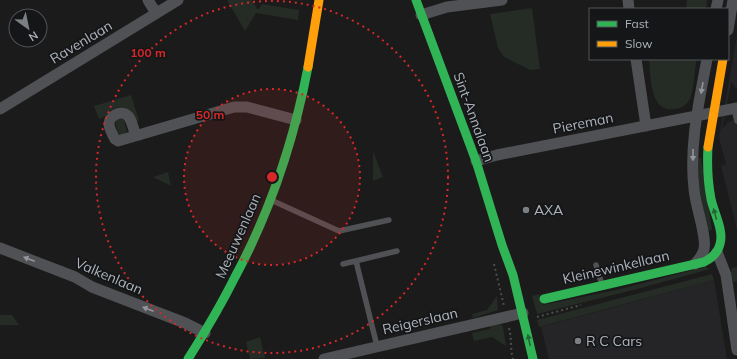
<svg xmlns="http://www.w3.org/2000/svg" width="737" height="359" font-family="Mulish,sans-serif">
  <rect width="100%" height="100%" fill="#1b1b1b"/>
  <path fill="#252527" d="M 737,36 L 737,89 L 731,82 L 722,129 L 729,122 L 737,118 L 737,229 L 721,166 L 726,164 L 719,138 Z
    M 714,280 L 727,359 L 549,359 L 541,327 Z"/>
  <path fill="#252b25" d="M 227,0 L 252,0 L 258,10 L 262,4 L 299,10 L 298,20 L 256,13 L 245,31 Z
    M 687,0 L 707,0 L 706,9 L 686,9 Z
    M 532,8 L 540,69 L 530,70 L 504,57 L 498,48 L 490,14 Z
    M 649,59 L 697,59 C 694,71 695,84 691,96 C 689,103 683,108 675,109 C 649,113 651,76 649,59 Z
    M 131,95 L 139,120 L 136,123 C 131,115 124,101 112,110 C 105,114 108,116 99,119 L 94,106 Z
    M 121,118 L 124,120 L 127,132 L 121,136 C 117,133 115,124 116,120 Z
    M 373,151 L 383,177 L 373,181 Z
    M 699,158 L 701,158 L 712,229 L 710,231 L 707,229 L 699,187 L 698,159 Z
    M 168,172 L 171,186 L 153,177 Z
    M 705,267 L 710,269 L 641,288 L 537,314 L 532,296 L 540,294 L 543,305 L 616,290 Z
    M 737,267 L 737,281 L 733,282 L 731,272 L 732,268 Z
    M 712,274 L 714,280 L 539,327 L 537,320 Z
    M 497,296 L 498,310 L 473,318 L 472,314 L 487,310 Z
    M 0,315 L 12,315 L 19,325 L 0,325 Z
    M 501,324 L 503,327 L 506,346 L 492,337 L 474,341 L 472,333 L 489,329 L 492,325 Z
    M 260,337 L 265,358 L 250,359 L 246,342 Z"/>
  <g fill="none" stroke-linecap="round" stroke-linejoin="round">
    <path stroke="#4b4d4f" stroke-width="2" stroke-dasharray="2 3" stroke-linecap="butt" d="M 494,264 L 504,306
      M 537,317 L 581,305
      M 509,328 C 512,338 510,349 513,359"/>
    <path stroke="#505154" stroke-width="5.5" d="M 734,109 L 737,121
      M 271,200 L 339,231 L 389,220
      M 356,261 L 377,346
      M 343,264 L 397,251
      M 596,265 L 602,285"/>
    <path stroke="#505154" stroke-width="11" d="M 148,0 L 156,13
      M 628,0 L 629,9
      M 716,9 L 718,0
      M 421,15 L 447,7 L 502,0
      M 728,30 L 733,0
      M 636,59 L 646,126
      M 0,109 L 178,0
      M 139,135 L 135,133 C 133,128 132,120 128,116 C 121,109 109,116 109,124 C 109,129 113,135 115,139 L 118,141 L 234,107 L 247,107 L 296,120
      M 476,161 L 497,155 L 737,108
      M 0,248 L 75,277 L 92,287 L 185,323 L 205,333
      M 717,252 L 726,275 L 737,350
      M 695,264 C 699,259 703,255 704,249 C 707,236 695,205 694,189 C 689,145 699,102 707,59
      M 324,359 L 523,313"/>
    <path stroke="#30b455" stroke-width="9" d="M 416,0 L 476,161 L 502,245 L 513,275 L 533,359
      M 544,299 L 704,262 C 712,258 718,253 720,244 C 724,230 714,213 711,199 C 708,183 707,164 708,147
      M 188,359 C 205,332 221,305 235,277 C 270,212 294,140 308,67"/>
    <path stroke="#ff9f0a" stroke-width="9" d="M 308,67 L 319,0
      M 708,147 L 723,59"/>
  </g>
  <defs><path id="oneway-solid" d="M-6-.8H1V-3.2L6.5 0L1 3.2V.8H-6Z"/></defs>
  <g fill="#92969c">
    <use href="#oneway-solid" transform="translate(702 88) rotate(100)"/>
    <use href="#oneway-solid" transform="translate(693 155) rotate(90)"/>
    <use href="#oneway-solid" transform="translate(29 259) rotate(-159)"/>
    <use href="#oneway-solid" transform="translate(148 309) rotate(-159)"/>
  </g>
  <g fill="#226536">
    <use href="#oneway-solid" transform="translate(715 214) rotate(-105)"/>
    <use href="#oneway-solid" transform="translate(529 340) rotate(-102)"/>
  </g>
  <circle cx="272" cy="177" r="88" fill="#d62828" fill-opacity=".12"/>
  <g fill="none" stroke="#d62828" stroke-width="2" stroke-dasharray="2 4">
    <circle cx="272" cy="177" r="88"/>
    <circle cx="272" cy="177" r="176"/>
  </g>
  <g fill="#7b7e83" stroke="#151618" stroke-width="1.5">
    <circle cx="526" cy="210" r="4"/>
    <circle cx="578" cy="341" r="4"/>
  </g>
  <g text-anchor="middle" stroke-width="3.5" stroke-linejoin="round" paint-order="stroke">
    <g font-size="14" fill="#aeb3bb" stroke="#151618">
      <text transform="translate(81 42) rotate(-31)" y="5">Ravenlaan</text>
      <text transform="translate(474 117) rotate(70)" y="5">Sint-Annalaan</text>
      <text transform="translate(583 123) rotate(-11)" y="5">Piereman</text>
      <text transform="translate(238 236) rotate(-66)" y="5">Meeuwenlaan</text>
      <text transform="translate(616 267) rotate(-13)" y="5">Kleinewinkellaan</text>
      <text transform="translate(109 276) rotate(23)" y="5">Valkenlaan</text>
      <text transform="translate(420 321) rotate(-13)" y="5">Reigerslaan</text>
    </g>
    <g font-size="14" fill="#aeb3bb" stroke="#151618" text-anchor="start">
      <text x="534" y="215">AXA</text>
      <text x="586" y="346">R C Cars</text>
    </g>
  </g>
  <circle cx="272" cy="177" r="6" fill="#d62828" stroke="#151618" stroke-width="2"/>
  <g font-size="12" text-anchor="middle" font-weight="bold" fill="#d62828" stroke="#151618" stroke-width="3.5" stroke-linejoin="round" paint-order="stroke">
    <text x="148" y="57">100 m</text>
    <text x="210" y="119">50 m</text>
  </g>
  <rect x="589" y="8" width="140" height="52" fill="#151618" stroke="#525559"/>
  <rect x="597" y="21" width="20" height="6" fill="#30b455" stroke="#525559"/>
  <text x="625" y="28" font-size="12" fill="#aeb3bb">Fast</text>
  <rect x="597" y="41" width="20" height="6" fill="#ff9f0a" stroke="#525559"/>
  <text x="625" y="48" font-size="12" fill="#aeb3bb">Slow</text>
  <g transform="translate(28 28) rotate(147)"><circle r="19" fill="#151618" stroke="#525559"/>
  <path d="M0-3L7 15L0 10L-7 15Z" fill="#7b7e83"/>
  <text y="-6" font-size="11" font-weight="bold" text-anchor="middle" fill="#aeb3bb">N</text>
  </g>
</svg>
